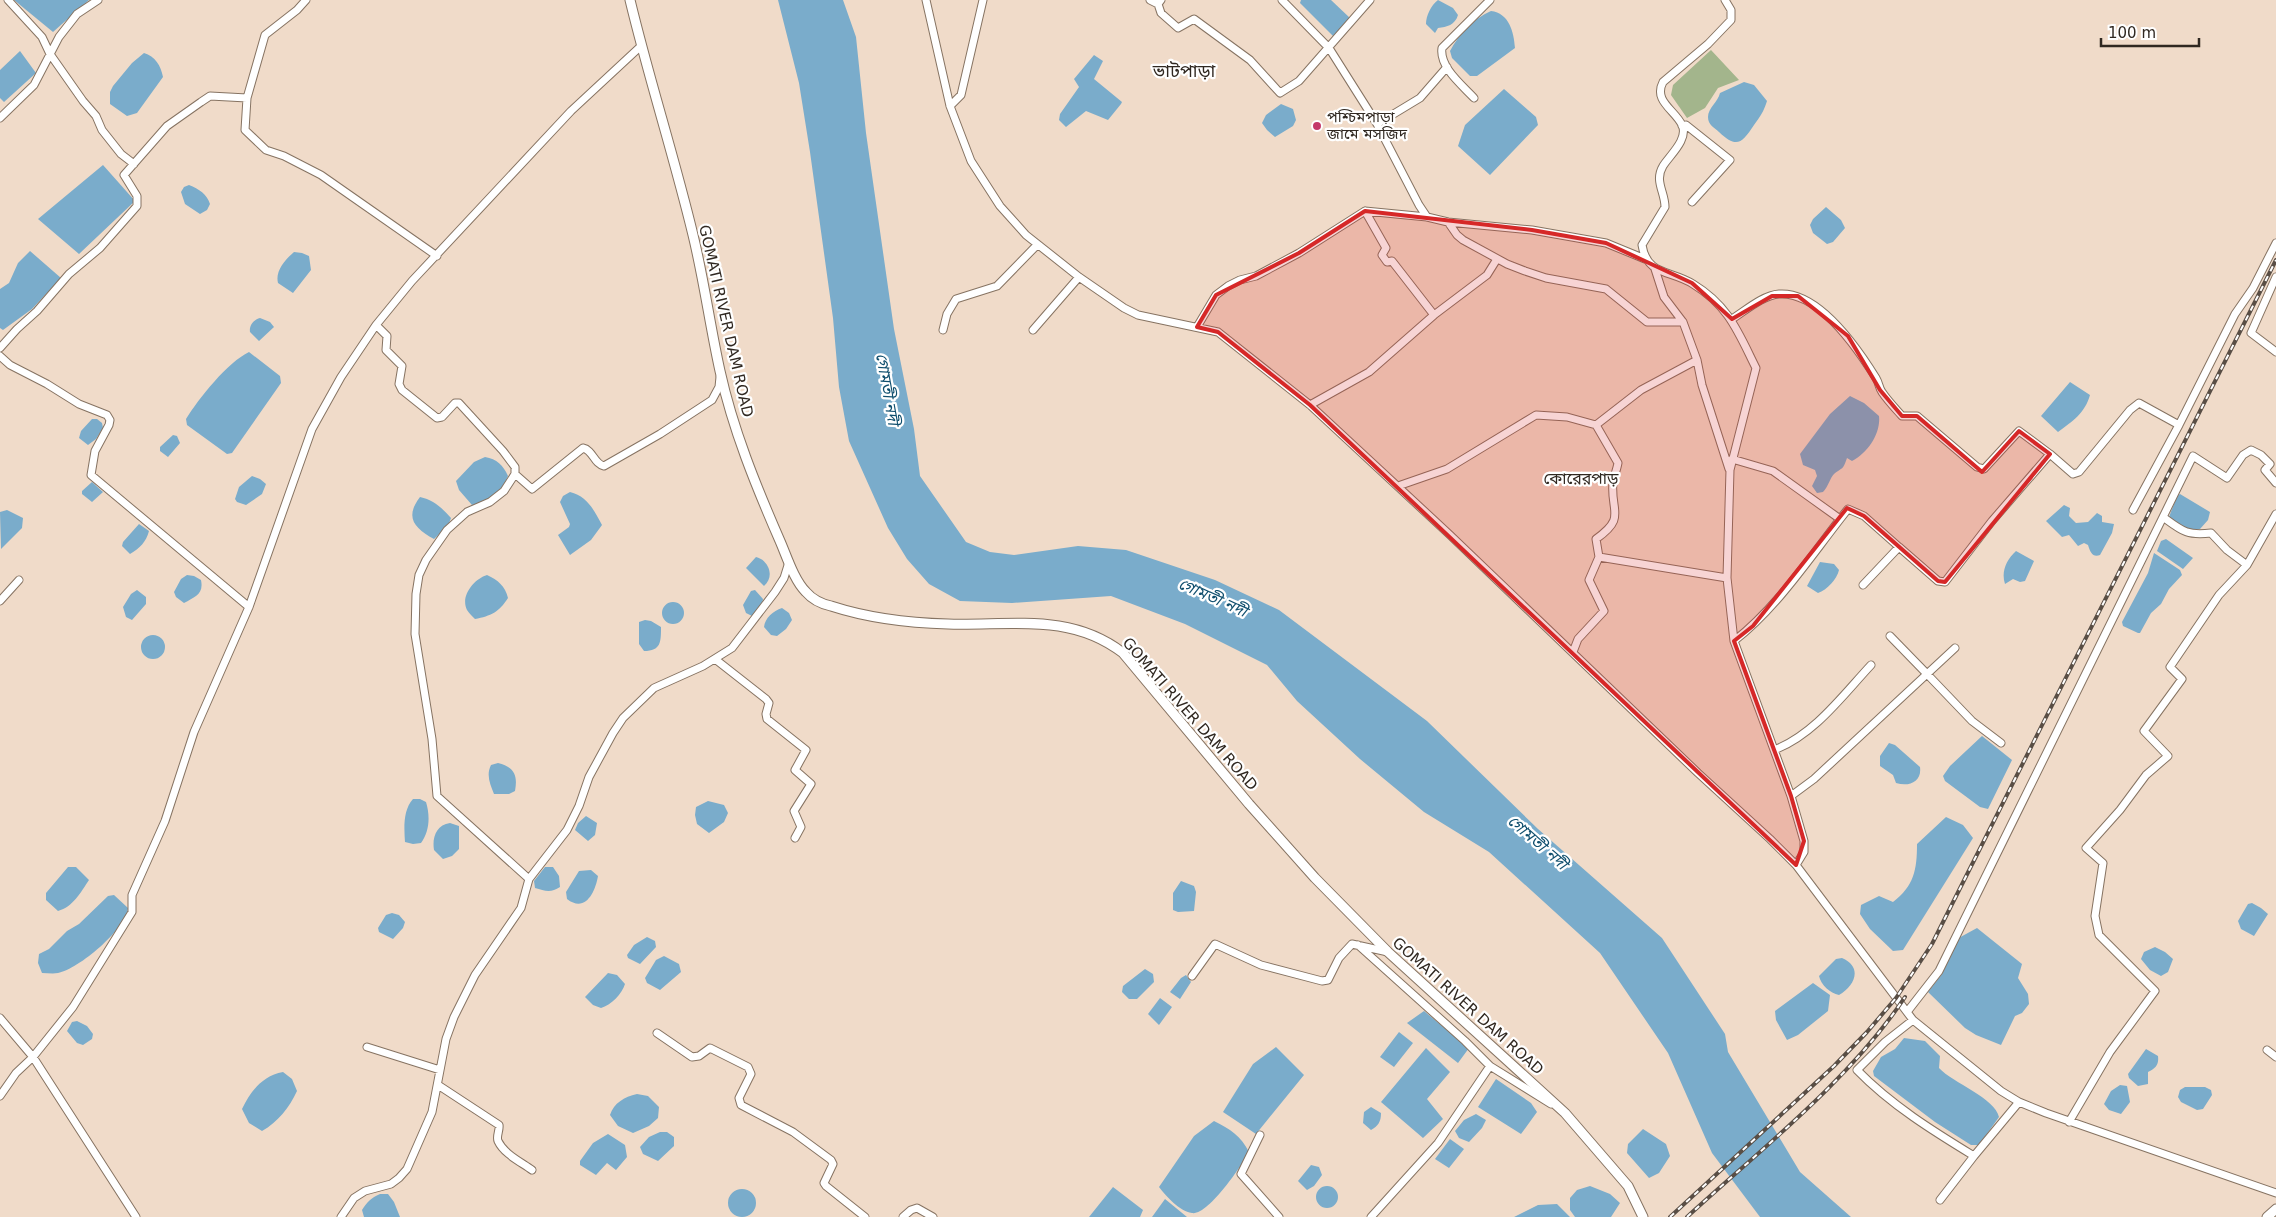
<svg xmlns="http://www.w3.org/2000/svg" width="2276" height="1217" font-family="'DejaVu Sans','Noto Sans Bengali',sans-serif">
  <rect width="100%" height="100%" fill="#f0dbc9"/>
  <path fill="#a3b58c" d="M 1711,50 L 1739,80 L 1718,88 L 1705,108 L 1687,118 L 1671,95 L 1673,85 Z"/>
  <path fill="#7aaccb" d="M 14,0 L 89,0 L 53,32 Z
    M 778,0 L 843,0 L 856,37 L 866,133 L 894,329 L 914,429 L 920,476 L 966,542 L 990,552 L 1014,555 L 1078,546 L 1126,550 L 1215,580 L 1279,610 L 1427,721 L 1538,829 L 1662,938 L 1725,1034 L 1728,1052 L 1800,1172 L 1851,1217 L 1760,1217 L 1712,1153 L 1668,1053 L 1600,953 L 1489,852 L 1424,812 L 1360,759 L 1297,701 L 1267,665 L 1185,624 L 1111,596 L 1012,603 L 960,601 L 929,584 L 907,559 L 888,528 L 849,441 L 839,387 L 833,318 L 810,152 L 799,83 Z
    M 1301,0 L 1331,0 L 1351,19 L 1338,36 L 1333,36 L 1300,3 Z
    M 1438,0 L 1453,8 L 1458,15 C 1455,25 1447,27 1438,28 L 1435,33 L 1426,24 C 1426,16 1431,5 1438,0 Z
    M 1491,11 C 1509,13 1514,32 1515,48 L 1477,76 L 1470,76 L 1452,58 L 1450,51 C 1459,34 1473,19 1491,11 Z
    M 20,51 L 36,73 L 4,102 L 0,98 L 0,70 Z
    M 144,53 C 155,56 161,66 163,77 L 137,113 L 127,116 L 110,104 L 110,92 L 113,86 L 132,63 Z
    M 1094,55 L 1103,61 L 1094,79 L 1122,102 L 1121,104 L 1108,120 L 1086,111 L 1066,127 L 1059,120 L 1060,114 L 1079,87 L 1074,79 Z
    M 1744,82 L 1754,85 L 1767,101 C 1764,111 1760,117 1754,125 C 1742,143 1737,149 1719,132 C 1714,127 1708,125 1708,117 C 1708,108 1718,102 1720,93 Z
    M 1504,89 L 1536,117 L 1538,125 L 1490,175 L 1458,146 L 1465,125 Z
    M 1281,104 L 1293,109 L 1296,120 L 1293,126 L 1275,137 L 1267,130 L 1262,123 L 1266,115 Z
    M 103,165 L 135,201 L 79,254 L 38,219 Z
    M 189,185 C 199,189 207,194 210,204 L 207,210 L 200,214 L 185,204 L 181,192 L 184,187 Z
    M 1826,207 L 1841,220 L 1845,228 L 1833,242 L 1827,244 L 1813,233 L 1810,225 L 1813,219 Z
    M 30,251 L 61,278 L 32,309 L 3,330 L 0,328 L 0,289 L 9,283 L 18,263 Z
    M 294,252 L 302,253 L 309,256 L 311,270 L 293,293 L 278,283 C 275,271 285,260 294,252 Z
    M 260,318 L 270,322 L 274,327 L 259,341 L 250,332 C 249,326 253,320 260,318 Z
    M 249,352 L 280,376 L 281,383 L 232,453 L 227,454 L 187,425 L 186,419 C 199,398 228,362 249,352 Z
    M 2070,382 L 2090,395 C 2085,413 2073,421 2058,432 L 2041,416 Z
    M 1850,396 L 1864,403 L 1879,416 C 1881,433 1868,453 1852,461 L 1847,458 C 1843,470 1843,467 1834,474 C 1830,478 1828,487 1823,492 L 1817,493 L 1812,486 L 1817,476 L 1815,470 L 1803,465 L 1800,454 L 1830,414 Z
    M 92,419 L 97,419 L 102,423 L 103,428 L 96,439 L 88,445 L 79,438 L 81,431 Z
    M 173,435 L 177,436 L 180,443 L 168,457 L 160,451 L 160,447 Z
    M 485,457 C 497,459 503,465 508,476 C 501,493 489,502 472,505 L 459,490 L 456,481 L 474,462 Z
    M 252,476 L 260,479 L 266,484 L 262,494 L 246,505 L 237,502 L 235,499 L 239,487 Z
    M 92,482 L 103,492 L 92,502 L 82,494 L 82,491 Z
    M 570,492 C 587,496 594,510 602,525 L 591,540 L 570,555 L 558,535 L 569,527 L 570,524 L 560,502 L 563,496 Z
    M 2180,494 L 2210,512 L 2208,520 L 2200,529 L 2188,530 L 2169,517 L 2177,496 Z
    M 420,497 C 434,500 442,508 451,518 L 448,526 L 434,539 C 415,528 404,518 420,497 Z
    M 2064,505 L 2070,508 L 2069,516 L 2076,523 L 2088,522 L 2097,513 L 2102,516 L 2102,522 L 2114,524 L 2112,533 L 2100,555 C 2093,558 2090,552 2088,545 L 2084,543 L 2078,546 L 2069,535 L 2062,537 L 2046,521 Z
    M 7,510 L 23,518 L 22,528 L 1,549 L 0,512 Z
    M 139,524 L 149,531 C 146,542 140,548 130,554 L 122,546 L 123,542 Z
    M 2166,539 L 2193,558 L 2183,569 L 2157,551 L 2161,541 Z
    M 2016,551 L 2034,561 L 2025,581 L 2020,582 L 2013,579 L 2005,584 C 2001,572 2006,560 2016,551 Z
    M 2154,553 L 2180,570 L 2182,575 L 2169,589 L 2161,604 L 2151,613 L 2140,633 L 2138,633 L 2123,626 L 2122,622 L 2148,573 Z
    M 756,557 C 769,560 775,577 764,586 L 746,568 Z
    M 1820,562 L 1834,564 L 1839,570 C 1837,579 1827,590 1818,593 L 1807,586 Z
    M 187,575 L 194,576 L 201,580 C 204,594 195,597 184,603 L 176,597 L 174,592 L 181,579 Z
    M 487,575 C 498,580 505,586 508,598 C 499,612 491,616 475,619 C 473,617 469,613 467,610 C 460,596 474,579 487,575 Z
    M 137,590 L 146,597 L 146,604 L 132,620 L 126,617 L 123,607 L 131,594 Z
    M 755,590 L 763,599 L 762,606 L 754,617 L 746,613 L 743,605 L 751,591 Z
    M662 613a11 11 0 1 1 22 0a11 11 0 1 1-22 0Z
    M 782,608 L 789,613 L 792,620 L 786,629 L 777,636 L 771,635 L 764,627 C 765,618 773,611 782,608 Z
    M 645,620 L 651,621 L 661,627 C 661,642 661,651 644,651 L 639,644 L 639,622 Z
    M141 647a12 12 0 1 1 24 0a12 12 0 1 1-24 0Z
    M 1982,736 L 2012,760 L 1988,809 L 1980,807 L 1945,781 L 1943,776 L 1950,766 Z
    M 1889,743 L 1895,745 L 1920,767 C 1922,782 1909,787 1896,783 L 1893,775 L 1880,766 L 1880,756 Z
    M 498,763 C 514,767 518,775 515,791 L 509,794 L 494,794 C 490,784 486,775 491,765 Z
    M 413,799 L 420,799 L 426,802 C 430,815 430,831 421,843 L 413,844 L 405,842 C 404,828 403,810 413,799 Z
    M 708,801 L 724,805 L 728,813 L 724,822 L 709,833 L 697,824 L 695,815 L 696,807 Z
    M 586,816 L 597,823 L 595,835 L 588,841 L 575,830 L 578,823 Z
    M 1946,817 L 1963,825 L 1973,838 L 1903,950 L 1893,951 L 1870,929 L 1860,914 L 1861,905 L 1879,896 L 1893,902 C 1914,886 1917,870 1917,844 Z
    M 450,823 L 459,826 L 459,849 L 452,856 L 443,859 L 434,850 C 432,838 436,825 450,823 Z
    M 68,867 L 76,867 L 89,880 C 81,892 73,907 58,911 L 46,900 L 46,893 Z
    M 545,867 L 553,867 L 559,876 L 560,887 C 551,893 545,891 535,888 L 534,881 Z
    M 591,870 L 598,876 C 595,893 585,913 567,899 L 566,892 L 579,871 Z
    M 1181,881 L 1194,886 L 1196,892 L 1194,911 L 1178,912 L 1173,910 L 1173,893 Z
    M 114,895 L 128,908 C 126,929 79,969 58,973 C 53,974 47,973 42,973 L 38,963 L 39,954 L 49,949 L 67,931 L 79,924 L 108,896 Z
    M 2252,903 L 2261,908 L 2268,914 L 2254,936 L 2241,929 L 2238,921 L 2248,904 Z
    M 392,913 L 399,915 L 405,922 L 403,928 L 393,939 L 379,932 L 378,928 L 386,915 Z
    M 1977,928 L 2022,964 L 2018,978 L 2028,994 L 2029,1004 L 2022,1013 L 2015,1016 L 2001,1045 L 1976,1035 L 1965,1028 L 1928,992 L 1942,974 L 1955,940 Z
    M 647,937 L 655,941 L 656,947 L 640,964 L 628,958 L 627,955 L 634,945 Z
    M 2155,947 L 2165,952 L 2173,959 L 2168,972 L 2161,976 L 2150,970 L 2141,959 L 2144,952 Z
    M 664,956 L 679,964 L 681,972 L 660,990 L 647,983 L 645,978 L 656,960 Z
    M 1842,958 C 1863,967 1855,986 1839,995 C 1830,993 1821,985 1819,976 L 1836,959 Z
    M 1145,969 L 1153,974 L 1154,982 L 1137,999 L 1129,999 L 1122,992 L 1123,986 Z
    M 608,973 L 617,975 L 625,984 C 622,994 611,1005 601,1008 L 593,1005 L 585,997 Z
    M 1186,975 L 1191,982 L 1180,999 L 1170,992 L 1181,978 Z
    M 1813,983 L 1830,995 L 1828,1011 L 1798,1035 L 1787,1040 L 1776,1020 L 1775,1011 Z
    M 1160,998 L 1172,1007 L 1159,1025 L 1148,1014 Z
    M 1424,1011 L 1469,1048 L 1458,1063 L 1407,1023 Z
    M 77,1021 L 87,1026 L 93,1034 L 92,1039 L 83,1045 L 77,1043 L 67,1031 L 72,1022 Z
    M 1399,1032 L 1413,1043 L 1394,1067 L 1380,1057 Z
    M 1904,1038 L 1925,1041 L 1940,1056 L 1939,1068 C 1953,1083 1995,1098 1999,1117 L 1979,1145 L 1971,1145 L 1935,1122 L 1874,1076 L 1873,1071 L 1881,1057 L 1895,1049 Z
    M 1276,1047 L 1304,1075 L 1256,1134 L 1223,1112 L 1253,1064 Z
    M 1426,1048 L 1450,1072 L 1427,1099 L 1443,1119 L 1423,1138 L 1381,1102 Z
    M 2146,1049 L 2158,1056 C 2159,1065 2156,1068 2148,1072 L 2148,1084 L 2138,1086 L 2129,1078 L 2128,1074 Z
    M 283,1072 L 292,1079 L 297,1091 C 289,1108 278,1122 262,1131 L 249,1123 L 242,1109 C 251,1091 262,1076 283,1072 Z
    M 1496,1079 L 1531,1103 L 1537,1112 L 1521,1134 L 1478,1107 Z
    M 2120,1085 L 2127,1086 L 2130,1102 L 2121,1114 L 2109,1110 L 2104,1104 L 2111,1091 Z
    M 2185,1087 L 2205,1087 L 2211,1090 L 2212,1095 L 2203,1109 L 2197,1110 L 2181,1102 L 2178,1097 L 2180,1090 Z
    M 637,1094 L 648,1096 L 659,1107 L 658,1118 L 649,1126 L 633,1133 L 618,1126 L 610,1115 C 614,1103 624,1097 637,1094 Z
    M 1371,1107 L 1381,1113 C 1381,1122 1378,1126 1371,1130 L 1363,1123 L 1364,1112 Z
    M 1476,1114 L 1486,1120 L 1482,1128 L 1469,1142 L 1459,1138 L 1455,1131 L 1464,1120 Z
    M 1214,1121 C 1230,1129 1241,1136 1249,1152 C 1242,1165 1208,1216 1192,1213 C 1179,1211 1167,1197 1159,1187 L 1194,1136 Z
    M 1643,1129 L 1666,1144 L 1670,1156 L 1659,1173 L 1649,1178 L 1627,1153 L 1628,1144 Z
    M 660,1132 L 667,1132 L 674,1137 L 674,1146 L 658,1161 L 643,1154 L 640,1147 L 649,1137 Z
    M 608,1134 L 625,1145 L 627,1157 L 616,1170 L 607,1163 L 596,1175 L 580,1165 L 580,1161 L 593,1143 Z
    M 1450,1139 L 1464,1149 L 1449,1168 L 1435,1159 Z
    M 1311,1165 L 1319,1167 L 1322,1175 L 1314,1186 L 1307,1190 L 1298,1181 Z
    M 1590,1186 L 1610,1194 L 1620,1203 L 1611,1217 L 1575,1217 L 1570,1210 L 1570,1198 L 1577,1190 Z
    M1316 1197a11 11 0 1 1 22 0a11 11 0 1 1-22 0Z
    M 1113,1187 L 1143,1210 L 1140,1217 L 1089,1217 Z
    M728 1203a14 14 0 1 1 28 0a14 14 0 1 1-28 0Z
    M 380,1194 L 388,1194 L 394,1202 L 400,1217 L 364,1217 L 362,1210 C 367,1202 371,1198 380,1194 Z
    M 1165,1199 L 1187,1217 L 1152,1217 Z
    M 1557,1204 L 1570,1217 L 1514,1217 L 1538,1205 Z"/>
  <g fill="none" stroke-linecap="round" stroke-linejoin="round">
    <defs>
      <path id="minor" d="M 8,0 L 42,37 L 50,54 L 83,101 L 96,116 L 102,130 L 121,154 L 134,164
        M 306,0 L 297,10 L 265,35 L 247,98 L 245,130 L 266,150 L 284,156 L 321,175 L 437,256
        M 926,0 L 950,106 L 971,161 L 1000,206 L 1026,235 L 1079,277 L 1124,308 L 1138,315 L 1218,332 L 1310,405 L 1450,535 L 1698,773 L 1770,839 L 1796,865 L 1913,1020 L 2001,1091 L 2019,1102 L 2046,1113 L 2276,1193
        M 1150,0 L 1158,4
        M 1161,0 L 1158,4 L 1161,13 L 1178,28 L 1194,19 L 1250,60 L 1280,93 L 1299,81 L 1370,0
        M 1282,0 L 1329,48 L 1377,124 L 1419,205 L 1427,217
        M 1725,0 L 1731,10 L 1731,20 L 1708,44 L 1663,82 C 1653,101 1675,110 1682,125 C 1689,139 1669,156 1663,166 C 1654,181 1665,192 1665,207 L 1642,245 C 1647,276 1671,270 1693,284 C 1729,306 1738,332 1756,368 L 1730,470 L 1727,578 L 1734,641 L 1791,796 L 1804,841 L 1804,852 L 1796,865
        M 1474,98 C 1462,85 1439,67 1442,48 L 1490,0
        M 950,106 L 961,95 L 983,0
        M 0,118 L 34,85 L 59,37 L 77,14 L 98,0
        M 1377,124 L 1420,98 L 1447,67
        M 1682,126 L 1686,125 L 1730,160 L 1692,202
        M 1448,222 L 1457,235 L 1463,240 L 1507,264 L 1525,271 L 1546,278 L 1606,289 L 1647,322 L 1683,322
        M 1655,269 L 1664,297 L 1683,322 L 1697,360 L 1702,385 L 1729,469
        M 2276,277 L 2251,333 L 2276,352
        M 1434,315 L 1487,275 L 1497,259
        M 1732,319 C 1745,311 1763,295 1779,294 C 1819,291 1858,349 1876,378 C 1879,383 1879,388 1882,392 C 1888,401 1895,408 1902,416 L 1917,416 L 1977,467 L 1984,469 L 2019,431 L 2050,454 L 2073,474 L 2079,472 L 2130,410 L 2139,403 L 2179,425 L 2235,314 L 2253,288 L 2276,243
        M 376,325 L 387,336 L 386,350 L 402,366 L 399,384 L 402,390 L 437,418 L 442,417 L 455,403 L 459,403 L 503,451 L 515,467 L 515,474 L 504,491 L 490,502 L 467,512 L 447,530 L 426,560 L 419,575 L 416,594 L 415,634 L 432,739 L 437,796 L 529,879
        M 1197,327 L 1216,295 L 1228,286 L 1240,280 L 1256,276 L 1299,253 L 1365,211 L 1427,217 L 1448,222 L 1532,230 L 1606,243 L 1645,259
        M 943,330 L 947,314 L 956,299 L 997,286 L 1037,245
        M 1033,330 L 1079,277
        M 0,348 L 17,329 L 37,311 L 69,274 L 100,248 L 137,206 L 137,196 L 124,175 L 167,126 L 201,102 L 210,96 L 247,98
        M 0,356 L 10,365 L 47,384 L 79,404 L 107,415 L 110,420 L 109,425 L 95,451 L 91,475 L 249,607
        M 1310,405 L 1369,372 L 1434,315 L 1392,261 L 1387,262 L 1382,255 L 1386,248 L 1365,211
        M 1732,459 L 1773,471 L 1840,519
        M 515,474 L 532,489 L 583,448 C 593,450 594,464 604,466 L 660,434 L 712,400 L 719,387 L 720,377
        M 1398,486 L 1447,469 L 1536,415 L 1567,417 L 1596,425
        M 2133,510 L 2179,425
        M 2163,517 L 2193,456 L 2227,478 L 2243,455 L 2251,450 L 2261,455 L 2270,464 L 2265,470 L 2276,483
        M 1899,547 L 1938,581 L 1945,582 L 1992,521 L 2050,454
        M 1599,557 L 1727,578
        M 0,601 L 19,580
        M 1734,641 C 1779,606 1812,554 1848,509 L 1864,516 L 1899,547 L 1863,585
        M 1955,648 L 1927,674 L 1972,721 L 2001,743
        M 1573,652 L 1578,639 L 1604,611 L 1589,580 L 1599,557 L 1596,539 C 1627,517 1610,512 1613,482 C 1614,476 1617,469 1618,463 L 1596,425 L 1641,390 L 1697,360
        M 715,659 L 766,699 L 769,703 L 766,714 L 767,719 L 806,750 L 795,770 L 811,784 L 794,811 L 801,827 L 795,838
        M 1774,750 C 1814,735 1843,695 1871,665
        M 1791,796 L 1814,779 L 1927,674 L 1890,636
        M 1358,945 L 1465,1041 L 1490,1066
        M 1192,976 L 1215,944 L 1261,965 L 1322,981 L 1328,980 L 1339,958 L 1352,944 L 1388,952
        M 1907,1012 L 1939,971 L 2163,517 C 2182,531 2187,536 2211,533 L 2227,550 L 2247,565
        M 0,1018 L 33,1057 L 136,1217
        M 1913,1020 L 1885,1042 L 1857,1070 C 1891,1105 1933,1131 1974,1156 L 2019,1102
        M 657,1033 L 692,1057 L 699,1056 L 710,1048 L 748,1067 L 751,1074 L 739,1098 L 741,1105 L 793,1132 L 831,1160 L 833,1164 L 824,1183 L 826,1186 L 865,1217
        M 367,1047 L 440,1070
        M 2267,1050 L 2276,1057
        M 438,1085 L 499,1125 C 500,1130 496,1136 498,1141 C 504,1154 521,1162 532,1170
        M 0,1096 L 16,1073 L 33,1057 L 73,1007 L 132,912 L 132,895 L 165,821 L 194,732 L 249,607 L 312,429 L 341,377 L 376,325 L 412,281 L 571,111 L 641,46
        M 2069,1122 L 2110,1052 L 2155,991 L 2099,935 L 2095,916 L 2103,863 L 2086,848 L 2120,810 L 2146,775 L 2168,756 L 2144,731 L 2182,679 L 2170,667 L 2219,595 L 2247,565 L 2276,514
        M 1260,1135 L 1241,1174 L 1279,1217
        M 1940,1200 L 1974,1156
        M 341,1217 L 354,1198 L 365,1191 L 391,1184 L 399,1178 L 407,1169 L 432,1112 L 446,1039 L 454,1017 L 475,975 L 521,908 L 529,879 L 567,830 L 579,806 L 589,777 L 613,733 L 623,718 L 654,688 L 703,666 L 732,648 L 775,592 L 784,578 L 789,562
        M 903,1217 L 911,1210 L 917,1208 L 933,1217
        M 1371,1217 L 1438,1143 L 1490,1066 L 1551,1104"/>
      <path id="major" d="M 630,0 C 649,79 674,156 693,235 C 704,280 710,326 720,371 C 733,430 756,486 780,541 C 787,557 794,580 806,592 C 812,599 822,604 831,606 C 868,618 909,623 948,624 C 1010,626 1070,612 1123,653 L 1249,804 L 1315,878 L 1388,952 L 1565,1113 L 1628,1186 L 1643,1217
        M 2267,1217 L 2276,1209"/>
    </defs>
    <use href="#minor" stroke="#867362" stroke-width="9"/>
    <use href="#major" stroke="#867362" stroke-width="11"/>
    <use href="#minor" stroke="#fff" stroke-width="7"/>
    <use href="#major" stroke="#fff" stroke-width="9"/>
    <defs>
      <path id="rail" d="M 1670,1217 L 1834,1066 L 1867,1032 L 1896,998 L 1932,944 L 2276,260
        M 1687,1217 C 1760,1150 1850,1080 1905,997"/>
    </defs>
    <use href="#rail" stroke="#594e45" stroke-width="4"/>
    <use href="#rail" stroke="#fff" stroke-width="2" stroke-dasharray="5.5" stroke-linecap="butt"/>
  </g>
  <path fill="#d62828" fill-opacity="0.2" stroke="#d62828" stroke-width="4" stroke-linejoin="round" d="M 1365,211 L 1532,230 L 1606,243 L 1692,283 L 1732,319 L 1772,296 L 1798,296 L 1848,336 L 1880,390 L 1902,416 L 1917,416 L 1982,472 L 2019,431 L 2050,454 L 1945,582 L 1938,581 L 1864,516 L 1847,508 L 1753,626 L 1734,641 L 1791,796 L 1804,841 L 1796,865 L 1310,405 L 1218,332 L 1197,327 L 1216,295 L 1299,253 Z"/>
  <circle fill="#c4386a" stroke="#fff" stroke-width="2" cx="1317" cy="126" r="5"/>
  <g text-anchor="middle" stroke-width="4.5" stroke-linejoin="round" paint-order="stroke">
    <g font-size="15" fill="#302821" stroke="#fff" text-anchor="start">
      <text x="1327" y="122">পশ্চিমপাড়া<tspan x="1327" dy="17">জামে মসজিদ</tspan></text>
    </g>
    <g font-size="15" fill="#302821" stroke="#fff">
      <text transform="translate(726 321) rotate(77)" y="5">GOMATI RIVER DAM ROAD</text>
      <text transform="translate(1190 714) rotate(49)" y="5">GOMATI RIVER DAM ROAD</text>
      <text transform="translate(1468 1006) rotate(42)" y="5">GOMATI RIVER DAM ROAD</text>
    </g>
    <g font-size="16" font-style="italic" fill="#104f6e" stroke="#fff">
      <text transform="translate(888 389) rotate(80)" y="6">গোমতী নদী</text>
      <text transform="translate(1213 597) rotate(24)" y="6">গোমতী নদী</text>
      <text transform="translate(1538 842) rotate(41)" y="6">গোমতী নদী</text>
    </g>
    <g font-size="16" fill="#302821" stroke="#fff">
      <text x="1581" y="484">কোরেরপাড়</text>
    </g>
    <g font-size="18" fill="#302821" stroke="#fff">
      <text x="1184" y="77">ভাটপাড়া</text>
    </g>
  </g>
  <path d="M2101 38v8h98v-8" fill="none" stroke="#302821" stroke-width="2.5"/>
  <text x="2108" y="38" font-size="15" fill="#302821" stroke="#ffffff" stroke-width="4" paint-order="stroke">100 m</text>
</svg>
